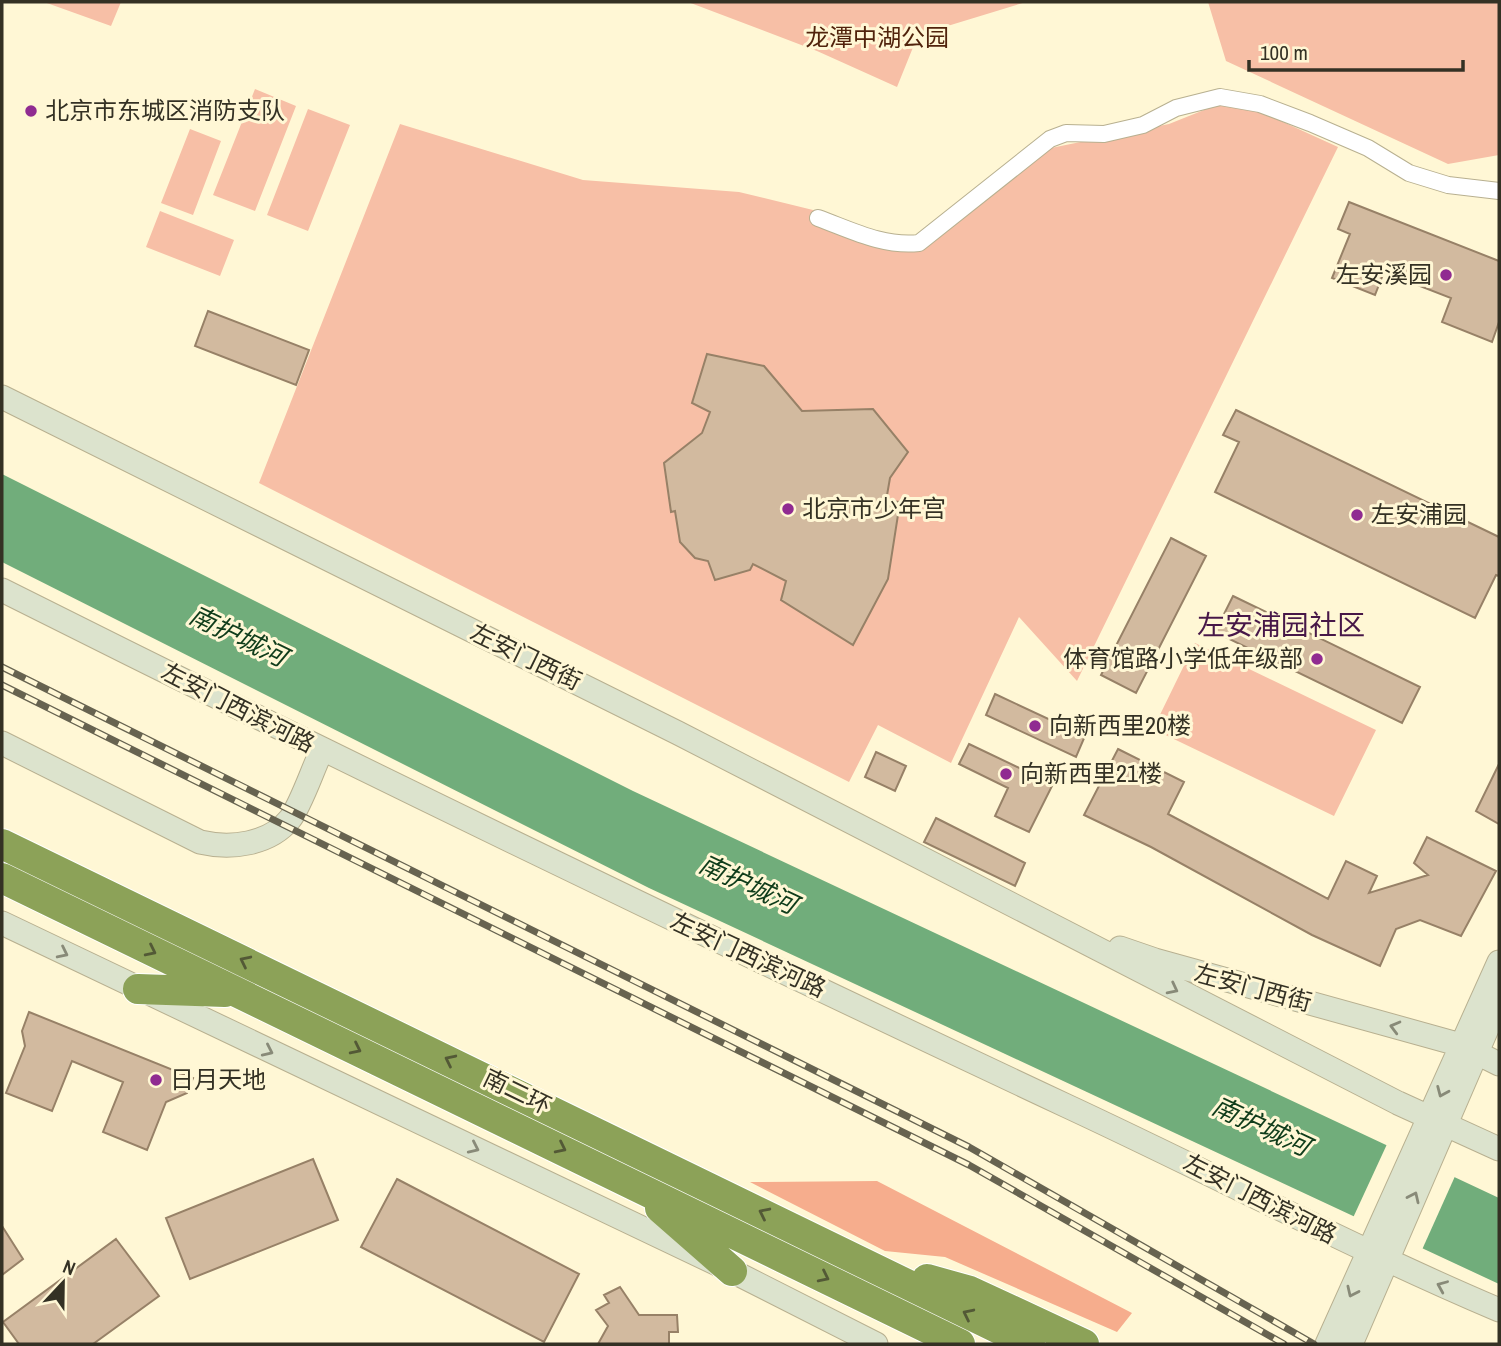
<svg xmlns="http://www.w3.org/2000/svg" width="1501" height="1346" font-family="'Archivo Narrow','Noto Sans SC',sans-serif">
  <rect width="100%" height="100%" fill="#fff7d5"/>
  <path fill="#f7bfa6" d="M 44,2 L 121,2 L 111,26 Z
    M 688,2 L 1026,2 L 918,35 L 897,87 L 817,51 Z
    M 1208,2 L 1499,2 L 1499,155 L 1448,164 L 1226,61 Z
    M 255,89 L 296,106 L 255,211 L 213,195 Z
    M 1219,104 L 1259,111 L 1338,147 L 1077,681 L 1019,617 L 951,763 L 878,725 L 849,782 L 259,483 L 400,124 L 583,180 L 739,192 L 813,210 L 910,250 L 930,245 L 1051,148 L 1169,124 Z
    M 308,109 L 350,125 L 308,231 L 267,215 Z
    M 190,129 L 221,141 L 193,215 L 161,203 Z
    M 160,211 L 234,240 L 220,276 L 146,247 Z
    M 1195,643 L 1376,730 L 1334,816 L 1153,729 Z"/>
  <path fill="#f6ad8d" d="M 877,1181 L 1132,1313 L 1117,1332 L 945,1257 L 885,1251 L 750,1182 Z"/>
  <path fill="#71ad7b" d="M 2,474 L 633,791 L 1499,1198 L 1499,1284 L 649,888 L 2,562 Z"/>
  <path fill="#fff7d5" d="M 1388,1142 L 1456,1174 L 1421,1252 L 1352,1220 Z"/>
  <path fill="#d2ba9f" stroke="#978167" stroke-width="2" d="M 1349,202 L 1499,261 L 1499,322 L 1492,342 L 1442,322 L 1451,298 L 1384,272 L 1375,295 L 1332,278 L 1350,234 L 1338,229 Z
    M 208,311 L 309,350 L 296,385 L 195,346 Z
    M 707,354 L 764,366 L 802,411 L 873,409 L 908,452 L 890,478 L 886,501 L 900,502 L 888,579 L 853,645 L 781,600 L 786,581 L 753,564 L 750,570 L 715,580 L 708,561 L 695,558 L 680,542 L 675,511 L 671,512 L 664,463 L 702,433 L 710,412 L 692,403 Z
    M 1236,410 L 1499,537 L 1499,576 L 1496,575 L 1475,618 L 1215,492 L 1239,442 L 1223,435 Z
    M 1171,538 L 1206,556 L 1136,693 L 1101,675 Z
    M 1233,596 L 1420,687 L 1402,723 L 1215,632 Z
    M 995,694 L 1085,736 L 1076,757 L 986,715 Z
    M 969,744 L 1053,784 L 1029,832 L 995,816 L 1008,788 L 959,764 Z
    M 1118,749 L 1184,782 L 1168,814 L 1328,899 L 1346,861 L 1377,876 L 1369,893 L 1428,875 L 1414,863 L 1427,837 L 1496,871 L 1461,936 L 1420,920 L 1396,929 L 1380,966 L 1312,935 L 1151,847 L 1084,815 Z
    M 876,752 L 906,766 L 895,791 L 865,777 Z
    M 1499,764 L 1499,824 L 1476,811 Z
    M 936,818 L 1025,863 L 1015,886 L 924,842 Z
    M 29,1012 L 193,1078 L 187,1093 L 166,1102 L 147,1150 L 103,1132 L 123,1082 L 72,1061 L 52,1111 L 6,1093 L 25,1046 L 22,1031 Z
    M 313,1159 L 338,1220 L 190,1279 L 166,1218 Z
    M 397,1179 L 579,1274 L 544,1342 L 361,1247 Z
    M 2,1226 L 23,1259 L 2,1275 Z
    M 116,1239 L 159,1296 L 93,1344 L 19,1344 L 3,1322 Z
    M 620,1287 L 639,1315 L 677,1315 L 678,1332 L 669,1332 L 669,1344 L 598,1344 L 608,1326 L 596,1310 L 609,1303 L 604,1295 Z"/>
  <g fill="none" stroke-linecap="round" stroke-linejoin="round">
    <defs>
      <path id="street" d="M 818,218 C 851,230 883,247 919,243 L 1050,139 L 1066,133 L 1104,134 L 1143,125 L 1176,108 L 1220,97 L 1260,104 L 1310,123 L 1368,148 L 1409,173 L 1448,185 L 1499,191"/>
      <path id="secondary" d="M 2,397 L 678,733 L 1398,1103 L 1499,1149
        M 2,590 C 355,767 711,939 1069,1107 C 1213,1174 1353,1248 1499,1310
        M 2,743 L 200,842 C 230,849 269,845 290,819 C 301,805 313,768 322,750
        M 2,923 L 732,1271 L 876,1344
        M 1120,948 L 1155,960 L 1461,1045 L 1499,1064
        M 1327,1344 L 1499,962
        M 1351,1344 L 1499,1001"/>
      <path id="highway" d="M 2,844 L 1030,1344
        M 2,878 L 960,1344
        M 138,989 L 225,992
        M 660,1208 L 732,1271
        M 927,1279 L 970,1291 L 1084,1344"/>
    </defs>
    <use href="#street" stroke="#b8b090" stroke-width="18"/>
    <use href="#secondary" stroke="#b8b090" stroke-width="25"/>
    <use href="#highway" stroke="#fff" stroke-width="32"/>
    <use href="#street" stroke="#fff" stroke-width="16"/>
    <use href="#secondary" stroke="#dce3cd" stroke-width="23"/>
    <use href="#highway" stroke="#8ca258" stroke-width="30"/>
    <defs>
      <path id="rail" d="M 2,667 L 969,1147 L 1314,1344
        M 2,685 L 969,1165 L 1284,1344"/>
    </defs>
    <use href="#rail" stroke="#676350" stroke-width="7"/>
    <use href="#rail" stroke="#fff7d5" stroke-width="4.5" stroke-dasharray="13" stroke-linecap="butt"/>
  </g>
  <defs><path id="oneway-chevron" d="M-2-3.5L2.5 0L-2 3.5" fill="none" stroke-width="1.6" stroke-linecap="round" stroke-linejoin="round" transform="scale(1.75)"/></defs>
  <g stroke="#535936">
    <use href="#oneway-chevron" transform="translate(151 951) rotate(26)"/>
    <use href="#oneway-chevron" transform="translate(245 961) rotate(-154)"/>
    <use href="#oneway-chevron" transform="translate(356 1049) rotate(26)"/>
    <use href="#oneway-chevron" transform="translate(450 1060) rotate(-154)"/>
    <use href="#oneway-chevron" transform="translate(561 1148) rotate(26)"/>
    <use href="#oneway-chevron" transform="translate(764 1213) rotate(-154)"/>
    <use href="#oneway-chevron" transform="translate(824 1277) rotate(26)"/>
    <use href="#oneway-chevron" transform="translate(968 1314) rotate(-154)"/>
  </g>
  <g stroke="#888a78">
    <use href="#oneway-chevron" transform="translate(63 953) rotate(26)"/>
    <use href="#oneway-chevron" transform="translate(1173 989) rotate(27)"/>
    <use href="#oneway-chevron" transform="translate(1395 1027) rotate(-165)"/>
    <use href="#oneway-chevron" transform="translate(268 1051) rotate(25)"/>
    <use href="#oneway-chevron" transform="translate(1442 1092) rotate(113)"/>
    <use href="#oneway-chevron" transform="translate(474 1148) rotate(25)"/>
    <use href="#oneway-chevron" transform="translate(1414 1197) rotate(-65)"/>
    <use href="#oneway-chevron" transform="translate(1442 1286) rotate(-157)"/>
    <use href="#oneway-chevron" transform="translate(1352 1292) rotate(115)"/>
  </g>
  <g fill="#902b91" stroke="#fff7d5" stroke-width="2.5">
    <circle cx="31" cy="111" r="7"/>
    <circle cx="1446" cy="275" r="7"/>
    <circle cx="788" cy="509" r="7"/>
    <circle cx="1357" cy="515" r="7"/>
    <circle cx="1317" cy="659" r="7"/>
    <circle cx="1035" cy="726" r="7"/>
    <circle cx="1006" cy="774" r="7"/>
    <circle cx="156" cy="1080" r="7"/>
  </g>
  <g text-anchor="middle" stroke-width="6" stroke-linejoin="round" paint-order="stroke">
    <g font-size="24" fill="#51230c" stroke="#fff7d5">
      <text x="877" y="46">龙潭中湖公园</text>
    </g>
    <g font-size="24" fill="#343124" stroke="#fff7d5" text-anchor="start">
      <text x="45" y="119">北京市东城区消防支队</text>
      <text x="1432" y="283" text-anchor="end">左安溪园</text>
      <text x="802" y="517">北京市少年宫</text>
      <text x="1371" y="523">左安浦园</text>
      <text x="1303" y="667" text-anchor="end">体育馆路小学低年级部</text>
      <text x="1049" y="734">向新西里20楼</text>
      <text x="1020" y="782">向新西里21楼</text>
      <text x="170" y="1088">日月天地</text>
    </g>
    <g font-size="24" fill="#343124" stroke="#fff7d5">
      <text transform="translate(526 657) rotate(26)" y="8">左安门西街</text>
      <text transform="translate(238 708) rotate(27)" y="8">左安门西滨河路</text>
      <text transform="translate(748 955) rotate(25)" y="8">左安门西滨河路</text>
      <text transform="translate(1253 988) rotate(15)" y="8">左安门西街</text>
      <text transform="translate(517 1092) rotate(26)" y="8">南二环</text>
      <text transform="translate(1260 1199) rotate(27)" y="8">左安门西滨河路</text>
    </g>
    <g font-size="26" font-style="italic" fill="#103d1b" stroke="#fff7d5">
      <text transform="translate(238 636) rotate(26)" y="9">南护城河</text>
      <text transform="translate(748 884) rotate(25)" y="9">南护城河</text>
      <text transform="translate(1261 1126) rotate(25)" y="9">南护城河</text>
    </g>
    <g font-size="28" fill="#471748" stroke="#fff7d5">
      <text x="1281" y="635">左安浦园社区</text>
    </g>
  </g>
  <rect width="1501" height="1346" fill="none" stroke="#343124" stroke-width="7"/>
  <g transform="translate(63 1283) rotate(22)" stroke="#fff7d5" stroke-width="5" paint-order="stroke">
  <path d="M0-5L12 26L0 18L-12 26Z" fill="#343124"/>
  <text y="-10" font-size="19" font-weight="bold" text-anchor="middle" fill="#343124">N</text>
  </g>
  <path d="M1249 60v10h214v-10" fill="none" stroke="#343124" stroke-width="3.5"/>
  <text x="1260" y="60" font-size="21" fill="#343124" stroke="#fff7d5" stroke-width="5" paint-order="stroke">100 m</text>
</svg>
